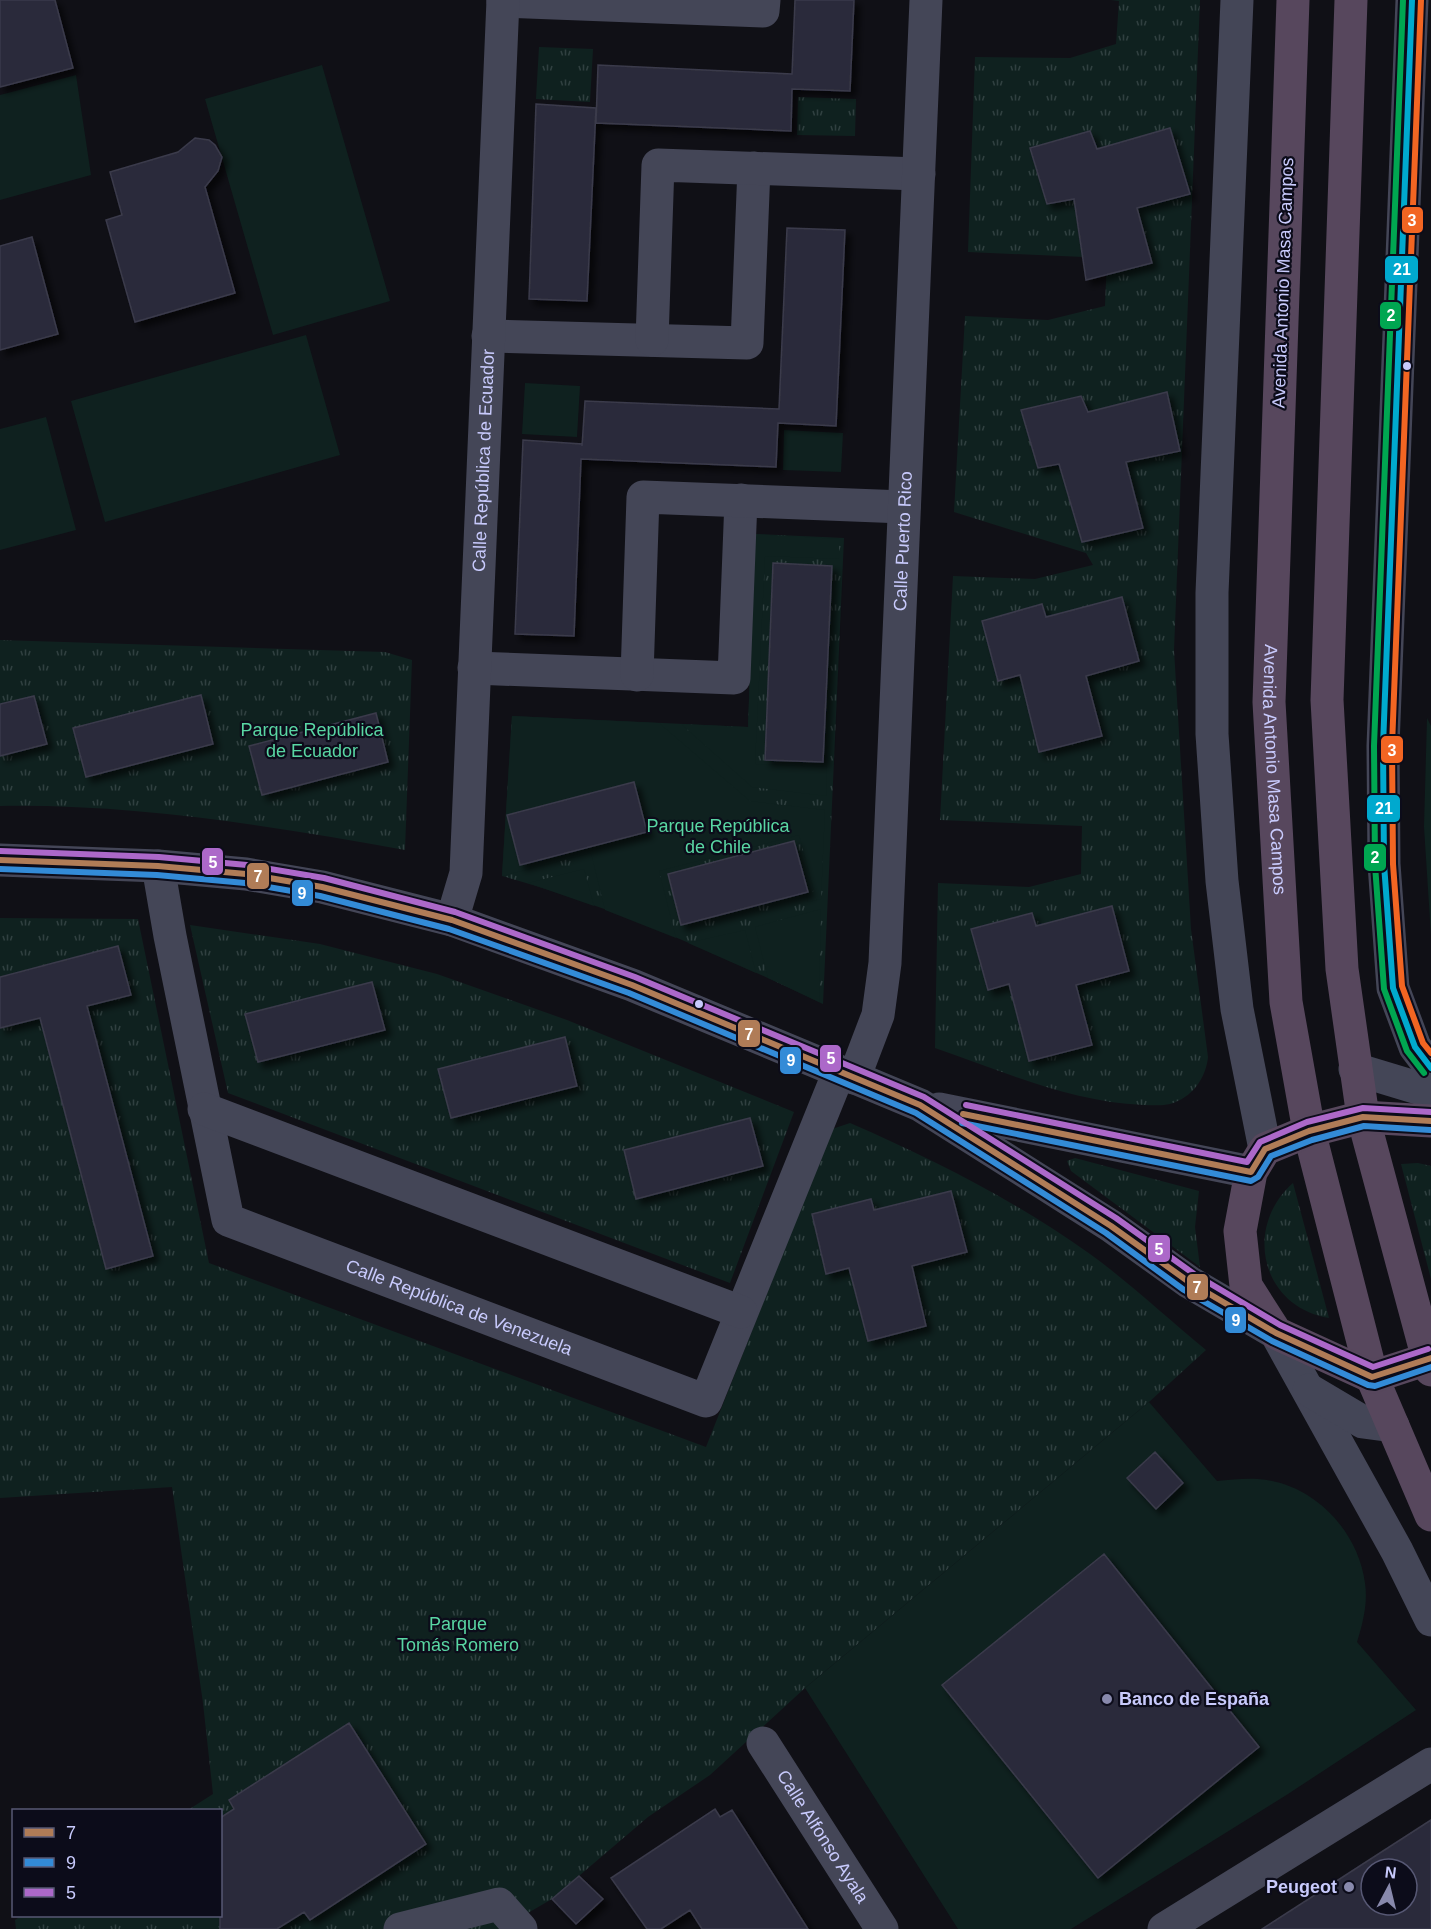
<svg xmlns="http://www.w3.org/2000/svg" width="1431" height="1929" font-family="Arial,sans-serif">
  <defs>
    <pattern id="grass-tufts" width="24" height="20" patternUnits="userSpaceOnUse" patternTransform="scale(1.5)"><rect width="24" height="20" fill="#0f211f"/><path d="M3 7l-1-3M5 7V3M7 7l1-3M15 17l-1-3M17 17v-4M19 17l1-3" fill="none" stroke="#304040"/></pattern>
    <filter id="shadow"><feDropShadow dx="5.5" dy="5.5" stdDeviation="3" flood-color="#0009"/></filter>
  </defs>
  <rect width="100%" height="100%" fill="#101016"/>
  <path fill="url(#grass-tufts)" d="M 1111,0 L 1200,0 L 1174,650 L 1191,929 L 1208,1057 C 1206,1078 1192,1098 1170,1104 C 1162,1106 1152,1105 1143,1105 C 1071,1102 1002,1071 935,1048 L 938,883 L 1029,887 L 1081,874 L 1082,826 L 940,820 L 953,576 L 1035,579 L 1093,565 L 1086,553 L 954,512 L 965,316 L 1048,320 L 1105,306 L 1107,258 L 968,252 L 975,57 L 1070,58 L 1116,44 L 1119,1 Z
    M 539,47 L 593,49 L 590,102 L 536,99 Z
    M 798,97 L 856,99 L 855,136 L 797,135 Z
    M 755,534 L 844,538 L 823,1004 C 720,955 613,906 502,876 L 512,716 L 748,727 Z
    M 0,640 L 385,652 L 412,660 L 405,850 C 271,826 137,804 0,806 Z
    M 0,918 L 138,919 L 209,1263 L 706,1447 L 832,1129 L 850,1123 C 935,1160 1014,1200 1090,1254 C 1130,1283 1167,1318 1206,1350 L 1149,1402 L 805,1688 L 710,1775 L 648,1817 L 552,1899 L 500,1929 L 16,1929 L 15,1920 L 21,1916 L 220,1916 L 220,1810 L 188,1810 L 213,1794 L 203,1703 L 172,1487 L 0,1498 Z
    M 190,925 L 320,944 L 437,974 L 567,1020 L 794,1112 L 730,1283 L 228,1093 Z
    M 1075,1158 L 1199,1191 L 1195,1227 L 1200,1267 L 1071,1171 L 1067,1161 Z
    M 1418,1163 L 1431,1166 L 1431,1279 L 1401,1164 Z
    M 1293,1183 L 1329,1318 C 1261,1307 1243,1227 1293,1183 Z"/>
  <path fill="#0f211f" d="M 322,65 L 390,301 L 273,335 L 205,99 Z
    M 76,75 L 91,175 L 0,200 L 0,95 Z
    M 306,335 L 340,455 L 105,522 L 71,401 Z
    M 525,383 L 580,386 L 577,437 L 522,434 Z
    M 46,417 L 76,530 L 0,550 L 0,429 Z
    M 784,430 L 843,433 L 841,472 L 783,470 Z
    M 755,534 L 839,539 L 839,559 L 765,556 L 755,764 L 827,767 L 826,796 L 752,787 L 681,724 L 748,727 Z
    M 512,716 L 659,723 L 750,801 L 825,810 L 821,899 L 808,902 L 806,894 L 814,891 L 799,835 L 659,871 L 676,938 L 605,910 L 591,853 L 502,876 Z
    M 1427,718 L 1431,726 L 1431,936 L 1424,827 Z
    M 584,869 L 594,906 L 528,883 Z
    M 821,909 L 819,1002 L 768,978 L 755,927 Z
    M 745,930 L 756,973 L 688,943 Z
    M 1149,1402 L 1217,1481 C 1230,1480 1244,1478 1258,1479 C 1313,1483 1358,1530 1365,1583 C 1368,1603 1363,1623 1357,1642 L 1416,1710 L 1288,1794 L 1071,1929 L 958,1929 L 805,1688 Z"/>
  <path fill="#2c2c3a" stroke="#3a3a4b" stroke-width="1.5" fill-rule="evenodd" filter="url(#shadow)" d="M 0,0 L 55,0 L 73,68 L 0,87 Z
    M 795,0 L 854,0 L 850,91 L 792,89 L 791,131 L 596,123 L 598,65 L 792,74 Z
    M 536,104 L 596,108 L 587,301 L 529,299 Z
    M 1170,128 L 1190,194 L 1137,208 L 1152,263 L 1086,280 L 1074,199 L 1047,204 L 1030,148 L 1090,131 L 1097,149 Z
    M 195,138 L 209,140 L 215,145 L 222,157 L 218,171 L 205,187 L 235,293 L 135,322 L 106,220 L 122,215 L 110,172 L 178,152 Z
    M 787,228 L 845,230 L 836,426 L 778,423 L 776,467 L 581,459 L 574,636 L 515,634 L 523,440 L 582,444 L 582,446 L 585,401 L 779,409 Z
    M 32,237 L 58,334 L 0,350 L 0,246 Z
    M 1167,392 L 1180,451 L 1126,462 L 1143,528 L 1082,542 L 1059,464 L 1038,468 L 1021,410 L 1081,396 L 1088,412 Z
    M 773,563 L 832,566 L 823,762 L 765,760 Z
    M 1122,597 L 1139,661 L 1086,676 L 1102,736 L 1039,752 L 1020,675 L 998,681 L 982,621 L 1042,604 L 1046,617 Z
    M 201,695 L 213,744 L 86,777 L 73,728 Z
    M 34,696 L 47,744 L 0,756 L 0,704 Z
    M 376,713 L 388,762 L 262,795 L 249,746 Z
    M 634,782 L 647,832 L 520,865 L 507,815 Z
    M 794,841 L 808,892 L 681,925 L 668,874 Z
    M 1112,906 L 1129,971 L 1076,985 L 1092,1045 L 1029,1061 L 1009,984 L 988,990 L 971,929 L 1032,913 L 1036,926 Z
    M 118,946 L 131,995 L 87,1006 L 153,1256 L 106,1269 L 40,1018 L 0,1028 L 0,977 Z
    M 372,982 L 385,1030 L 258,1062 L 245,1014 Z
    M 565,1037 L 577,1086 L 451,1118 L 438,1069 Z
    M 750,1118 L 763,1166 L 636,1199 L 624,1150 Z
    M 951,1191 L 967,1252 L 912,1266 L 926,1326 L 868,1341 L 849,1268 L 826,1274 L 812,1214 L 871,1199 L 874,1210 Z
    M 1155,1452 L 1183,1483 L 1156,1509 L 1127,1478 Z
    M 1104,1554 L 1259,1747 L 1098,1878 L 942,1685 Z
    M 349,1723 L 426,1844 L 310,1920 L 304,1912 L 277,1929 L 220,1929 L 220,1818 L 234,1809 L 229,1800 Z
    M 715,1809 L 720,1817 L 732,1810 L 808,1929 L 702,1929 L 690,1910 L 661,1929 L 647,1929 L 611,1878 Z
    M 1431,1820 L 1431,1929 L 1262,1929 ZM 1371,1869 L 1407,1869 L 1407,1905 L 1371,1905 Z
    M 579,1876 L 603,1899 L 576,1924 L 552,1899 Z"/>
  <g fill="none" stroke-linecap="round" stroke-linejoin="round">
    <g stroke="#444657" stroke-width="33">
      <path d="M 1237,0 L 1212,593 L 1212,734 L 1222,881 L 1237,1009 L 1265,1149"/>
      <path d="M 1412,0 L 1383,746 L 1384,864 L 1393,988 L 1415,1047 L 1431,1068"/>
      <path d="M 503,1 L 763,11 L 764,0"/>
      <path d="M 488,336 L 747,343 L 754,168"/>
      <path d="M 652,340 L 658,165 L 919,174"/>
      <path d="M 474,668 L 734,678 L 741,500"/>
      <path d="M 637,675 L 643,497 L 904,507"/>
      <path d="M 0,860 L 158,866 L 246,874 L 322,887 L 452,920 L 632,985 L 920,1105 L 1111,1226 L 1189,1282 L 1276,1333 L 1397,1551 L 1431,1620"/>
      <path id="s1" d="M 158,866 L 170,936 L 228,1220 L 706,1401 L 839,1072"/>
      <path id="s2" d="M 452,920 L 466,873 L 503,0"/>
      <path d="M 1355,1069 L 1431,1092"/>
      <path id="s3" d="M 854,1078 L 878,1015 L 885,963 L 926,0"/>
      <path d="M 204,1109 L 741,1312"/>
      <path d="M 939,1109 L 1251,1172"/>
      <path d="M 1309,1390 L 1363,1422 L 1393,1426"/>
      <path id="s4" d="M 763,1743 L 882,1929"/>
      <path d="M 400,1929 L 499,1904 L 521,1929"/>
      <path d="M 1164,1929 L 1431,1764"/>
    </g>
    <g stroke="#57475d" stroke-width="33">
      <path id="s5" d="M 1293,0 L 1269,702 L 1286,1002 L 1309,1131 L 1372,1377 L 1431,1515"/>
      <path d="M 1351,0 L 1327,700 L 1342,969 L 1363,1117 L 1431,1370"/>
      <path d="M 1431,1121 L 1363,1117 L 1309,1131 L 1265,1149 L 1251,1172 L 1240,1231 L 1246,1286 L 1276,1333 L 1372,1377 L 1431,1358"/>
    </g>
    <defs>
      <path id="bus-1" d="M 0,860 L 158,866 L 246,874 L 322,887 L 452,920 L 632,985 L 920,1105 L 1111,1226 L 1189,1282 L 1276,1333 L 1372,1377 L 1431,1358
        M 963,1114 L 1251,1172 L 1265,1149 L 1309,1131 L 1363,1117 L 1431,1121"/>
      <path id="bus-2" d="M 0,869 L 157,875 L 245,883 L 320,896 L 449,929 L 629,993 L 916,1113 L 1106,1233 L 1184,1290 L 1272,1341 L 1368,1385 L 1375,1386 L 1431,1367
        M 962,1123 L 1251,1181 L 1258,1177 L 1271,1156 L 1312,1140 L 1364,1126 L 1430,1130"/>
      <path id="bus-3" d="M 0,851 L 159,857 L 247,865 L 324,878 L 455,912 L 635,977 L 924,1097 L 1116,1218 L 1194,1274 L 1280,1325 L 1373,1367 L 1428,1349
        M 966,1105 L 1247,1162 L 1260,1142 L 1307,1122 L 1363,1108 L 1431,1112"/>
      <path id="bus-4" d="M 1412,0 L 1383,746 L 1384,864 L 1393,988 L 1415,1047 L 1431,1068"/>
      <path id="bus-5" d="M 1403,0 L 1374,746 L 1375,865 L 1384,989 L 1407,1051 L 1424,1073"/>
      <path id="bus-6" d="M 1421,0 L 1392,746 L 1393,864 L 1402,986 L 1423,1043 L 1431,1053"/>
    </defs>
    <use href="#bus-1" stroke="#0c0c1a" stroke-width="10"/>
    <use href="#bus-2" stroke="#0c0c1a" stroke-width="10"/>
    <use href="#bus-3" stroke="#0c0c1a" stroke-width="10"/>
    <use href="#bus-4" stroke="#0c0c1a" stroke-width="10"/>
    <use href="#bus-5" stroke="#0c0c1a" stroke-width="10"/>
    <use href="#bus-6" stroke="#0c0c1a" stroke-width="10"/>
    <use href="#bus-1" stroke="#b07c57" stroke-width="6"/>
    <use href="#bus-2" stroke="#338bd7" stroke-width="6"/>
    <use href="#bus-3" stroke="#ac68c9" stroke-width="6"/>
    <use href="#bus-4" stroke="#00a9ce" stroke-width="6"/>
    <use href="#bus-5" stroke="#00a651" stroke-width="6"/>
    <use href="#bus-6" stroke="#f26522" stroke-width="6"/>
  </g>
  <g fill="#c8cafc" stroke="#0c0c1a" stroke-width="2">
    <circle cx="1407" cy="366" r="5"/>
    <circle cx="699" cy="1004" r="5"/>
  </g>
  <g fill="#8889ac" stroke="#0c0c1a" stroke-width="2">
    <circle cx="1107" cy="1699" r="6"/>
    <circle cx="1349" cy="1887" r="6"/>
  </g>
  <g text-anchor="middle" stroke-width="4.5" stroke-linejoin="round" paint-order="stroke">
    <g font-size="18" fill="#c8cafc" stroke="#0c0c1a">
      <text transform="translate(1283 283) rotate(-88)" y="6">Avenida Antonio Masa Campos</text>
      <text dy="6" stroke="none"><textPath href="#s2" startOffset="462">Calle República de Ecuador</textPath></text>
      <text dy="6" stroke="none"><textPath href="#s3" startOffset="542">Calle Puerto Rico</textPath></text>
      <text dy="6" stroke="none"><textPath href="#s5" startOffset="770">Avenida Antonio Masa Campos</textPath></text>
      <text dy="6" stroke="none"><textPath href="#s1" startOffset="608">Calle República de Venezuela</textPath></text>
      <text dy="6" stroke="none"><textPath href="#s4" startOffset="111">Calle Alfonso Ayala</textPath></text>
    </g>
    <g font-size="18" fill="#59d6a3" stroke="#0c0c1a">
      <text x="312" y="736">Parque República<tspan x="312" dy="21">de Ecuador</tspan></text>
      <text x="718" y="832">Parque República<tspan x="718" dy="21">de Chile</tspan></text>
      <text x="458" y="1630">Parque<tspan x="458" dy="21">Tomás Romero</tspan></text>
    </g>
    <g font-size="18" font-weight="bold" fill="#c8cafc" stroke="#0c0c1a" text-anchor="start">
      <text x="1119" y="1705">Banco de España</text>
      <text x="1337" y="1893" text-anchor="end">Peugeot</text>
    </g>
  </g>
  <g stroke="#0c0c1a" stroke-width="2">
    <rect x="1401" y="206" width="23" height="28" rx="6" fill="#f26522"/>
    <rect x="1384" y="255" width="35" height="29" rx="6" fill="#00a9ce"/>
    <rect x="1379" y="301" width="23" height="29" rx="6" fill="#00a651"/>
    <rect x="1380" y="735" width="24" height="29" rx="6" fill="#f26522"/>
    <rect x="1366" y="794" width="35" height="29" rx="6" fill="#00a9ce"/>
    <rect x="1363" y="843" width="24" height="29" rx="6" fill="#00a651"/>
    <rect x="201" y="847" width="23" height="29" rx="6" fill="#ac68c9"/>
    <rect x="246" y="862" width="24" height="28" rx="6" fill="#b07c57"/>
    <rect x="291" y="879" width="23" height="28" rx="6" fill="#338bd7"/>
    <rect x="737" y="1019" width="24" height="29" rx="6" fill="#b07c57"/>
    <rect x="819" y="1044" width="23" height="29" rx="6" fill="#ac68c9"/>
    <rect x="779" y="1046" width="23" height="29" rx="6" fill="#338bd7"/>
    <rect x="1147" y="1234" width="24" height="29" rx="6" fill="#ac68c9"/>
    <rect x="1186" y="1273" width="23" height="28" rx="6" fill="#b07c57"/>
    <rect x="1224" y="1306" width="23" height="28" rx="6" fill="#338bd7"/>
  </g>
  <g font-size="16" text-anchor="middle" font-weight="bold" fill="#fff">
    <text x="1412" y="226">3</text>
    <text x="1402" y="275">21</text>
    <text x="1391" y="321">2</text>
    <text x="1392" y="756">3</text>
    <text x="1384" y="814">21</text>
    <text x="1375" y="863">2</text>
    <text x="213" y="868">5</text>
    <text x="258" y="882">7</text>
    <text x="302" y="899">9</text>
    <text x="749" y="1040">7</text>
    <text x="831" y="1064">5</text>
    <text x="791" y="1066">9</text>
    <text x="1159" y="1255">5</text>
    <text x="1197" y="1293">7</text>
    <text x="1236" y="1326">9</text>
  </g>
  <rect x="12" y="1809" width="210" height="108" fill="#0c0c1a" stroke="#575874" stroke-width="1.5"/>
  <rect x="24" y="1828" width="30" height="9" fill="#b07c57" stroke="#575874" stroke-width="1.5"/>
  <text x="66" y="1839" font-size="18" fill="#c8cafc">7</text>
  <rect x="24" y="1858" width="30" height="9" fill="#338bd7" stroke="#575874" stroke-width="1.5"/>
  <text x="66" y="1869" font-size="18" fill="#c8cafc">9</text>
  <rect x="24" y="1888" width="30" height="9" fill="#ac68c9" stroke="#575874" stroke-width="1.5"/>
  <text x="66" y="1899" font-size="18" fill="#c8cafc">5</text>
  <g transform="translate(1389 1887) rotate(7)"><circle r="28" fill="#0c0c1a" stroke="#575874" stroke-width="1.5"/>
  <path d="M0-4.5L10 22L0 15L-10 22Z" fill="#8889ac"/>
  <text y="-9" font-size="16" font-weight="bold" text-anchor="middle" fill="#c8cafc">N</text>
  </g>
</svg>
